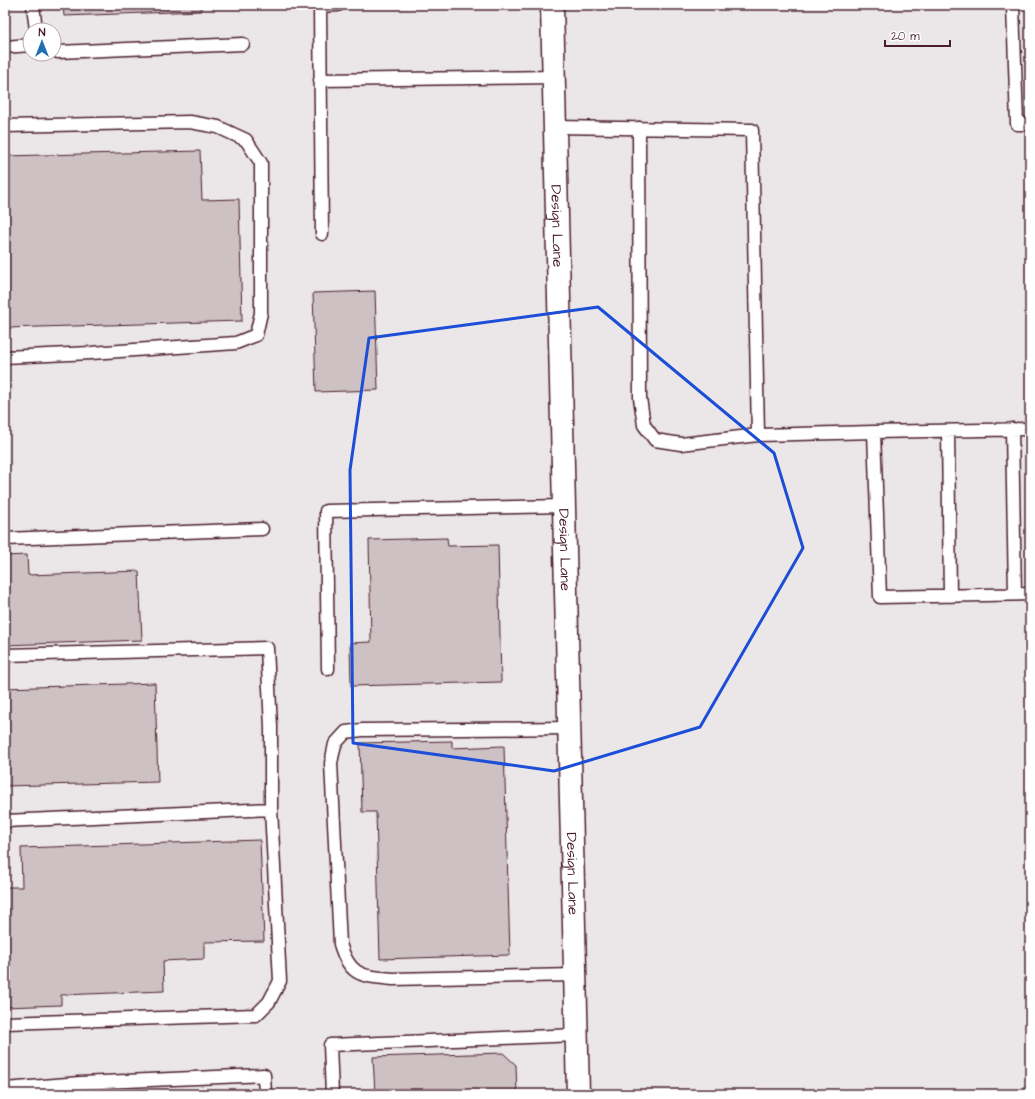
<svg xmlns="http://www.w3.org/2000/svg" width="1035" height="1099" font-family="'Architects Daughter',sans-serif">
  <rect width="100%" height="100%" fill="#f8f6f7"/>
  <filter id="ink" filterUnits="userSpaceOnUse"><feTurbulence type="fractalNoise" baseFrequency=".025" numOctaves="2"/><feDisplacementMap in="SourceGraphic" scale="8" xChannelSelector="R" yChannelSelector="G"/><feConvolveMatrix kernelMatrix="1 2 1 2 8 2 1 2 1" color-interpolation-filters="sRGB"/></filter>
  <g filter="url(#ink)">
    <path fill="#ebe6e8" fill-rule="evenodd" d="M 5,5 L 1030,5 L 1030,1094 L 5,1094 ZM 30,30 L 54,30 L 54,54 L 30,54 Z"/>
    <path fill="#cdc1c4" stroke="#4a1f2b" d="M 63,5 L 201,5 L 201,11 L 64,16 Z
      M 200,151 L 202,200 L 239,199 L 242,321 L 5,328 L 5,156 Z
      M 375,291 L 378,390 L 316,392 L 313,293 Z
      M 447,538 L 448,546 L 498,545 L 501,682 L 351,686 L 350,643 L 371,642 L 369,540 Z
      M 27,555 L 28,575 L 139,571 L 142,640 L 5,645 L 5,556 Z
      M 155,683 L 158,782 L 5,786 L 5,688 Z
      M 452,741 L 452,748 L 504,746 L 510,955 L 380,959 L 376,812 L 362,812 L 360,743 Z
      M 260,840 L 264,941 L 204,942 L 204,959 L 163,961 L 164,991 L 61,995 L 61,1005 L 5,1007 L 5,887 L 22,887 L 21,848 Z
      M 503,1053 L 516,1065 L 517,1094 L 375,1094 L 373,1057 Z"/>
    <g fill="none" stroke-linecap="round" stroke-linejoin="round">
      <defs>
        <path id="service" d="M 33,5 L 36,30
          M 1013,5 L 1017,124 L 1030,124
          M 5,47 L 30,45
          M 54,50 L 58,52 L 243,44
          M 320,80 L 553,77
          M 5,126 L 190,122 L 218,127 L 246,140 L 261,163 L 261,313 L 256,335 L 236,343 L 91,353 L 5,357
          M 555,127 L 752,130 L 758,435
          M 639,128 L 640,398 L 644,425 L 655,440 L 681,444 L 758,435 L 874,432
          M 322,234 L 320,6 L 338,5
          M 1012,429 L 1015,594
          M 1030,429 L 874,432 L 880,597 L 1030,594
          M 948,431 L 950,596
          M 5,539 L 262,529
          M 5,655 L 267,648 L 271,727 L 271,809 L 5,821
          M 328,669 L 326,511 L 564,506
          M 569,728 L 362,730 L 346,732 L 335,744 L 331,763 L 340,944 C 350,977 362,976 393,979 L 576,975
          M 5,1023 L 256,1015 L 269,1002 L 280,981 L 271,809
          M 5,1089 L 80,1083 L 264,1075 L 265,1094
          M 332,1094 L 330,1045 L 577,1035"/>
        <g id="minor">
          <path id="s1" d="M 552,5 L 578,1094"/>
        </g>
      </defs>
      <use href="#service" stroke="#4a1f2b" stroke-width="15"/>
      <use href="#minor" stroke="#4a1f2b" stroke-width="25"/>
      <use href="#service" stroke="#fff" stroke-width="12"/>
      <use href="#minor" stroke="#fff" stroke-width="22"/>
    </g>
  </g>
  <path fill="none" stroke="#1d4ed8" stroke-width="3" stroke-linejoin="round" d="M 598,307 L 774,453 L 803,548 L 700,727 L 554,771 L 353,743 L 350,470 L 369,338 Z"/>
  <g text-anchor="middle" stroke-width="3.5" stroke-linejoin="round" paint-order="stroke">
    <g font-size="15" fill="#4a1f2b" stroke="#fff">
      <text dy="5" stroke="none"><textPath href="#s1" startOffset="221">Design Lane</textPath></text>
      <text dy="5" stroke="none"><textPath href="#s1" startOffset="545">Design Lane</textPath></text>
      <text dy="5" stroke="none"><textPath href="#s1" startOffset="869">Design Lane</textPath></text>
    </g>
  </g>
  <rect width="1035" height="1099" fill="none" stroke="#fff" stroke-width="20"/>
  <rect x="10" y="10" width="1015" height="1079" fill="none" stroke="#4a1f2b" stroke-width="1.5" filter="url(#ink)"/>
  <g transform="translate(42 42)"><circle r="19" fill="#ffffff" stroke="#b7a5aa"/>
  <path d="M0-3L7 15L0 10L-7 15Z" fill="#1f6fb2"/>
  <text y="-6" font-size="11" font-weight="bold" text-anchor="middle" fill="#4a1f2b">N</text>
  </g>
  <path d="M885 40v6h65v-6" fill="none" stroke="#4a1f2b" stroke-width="2"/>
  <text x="891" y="40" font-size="12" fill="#4a1f2b" stroke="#ffffff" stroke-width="3" paint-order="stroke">20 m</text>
</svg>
